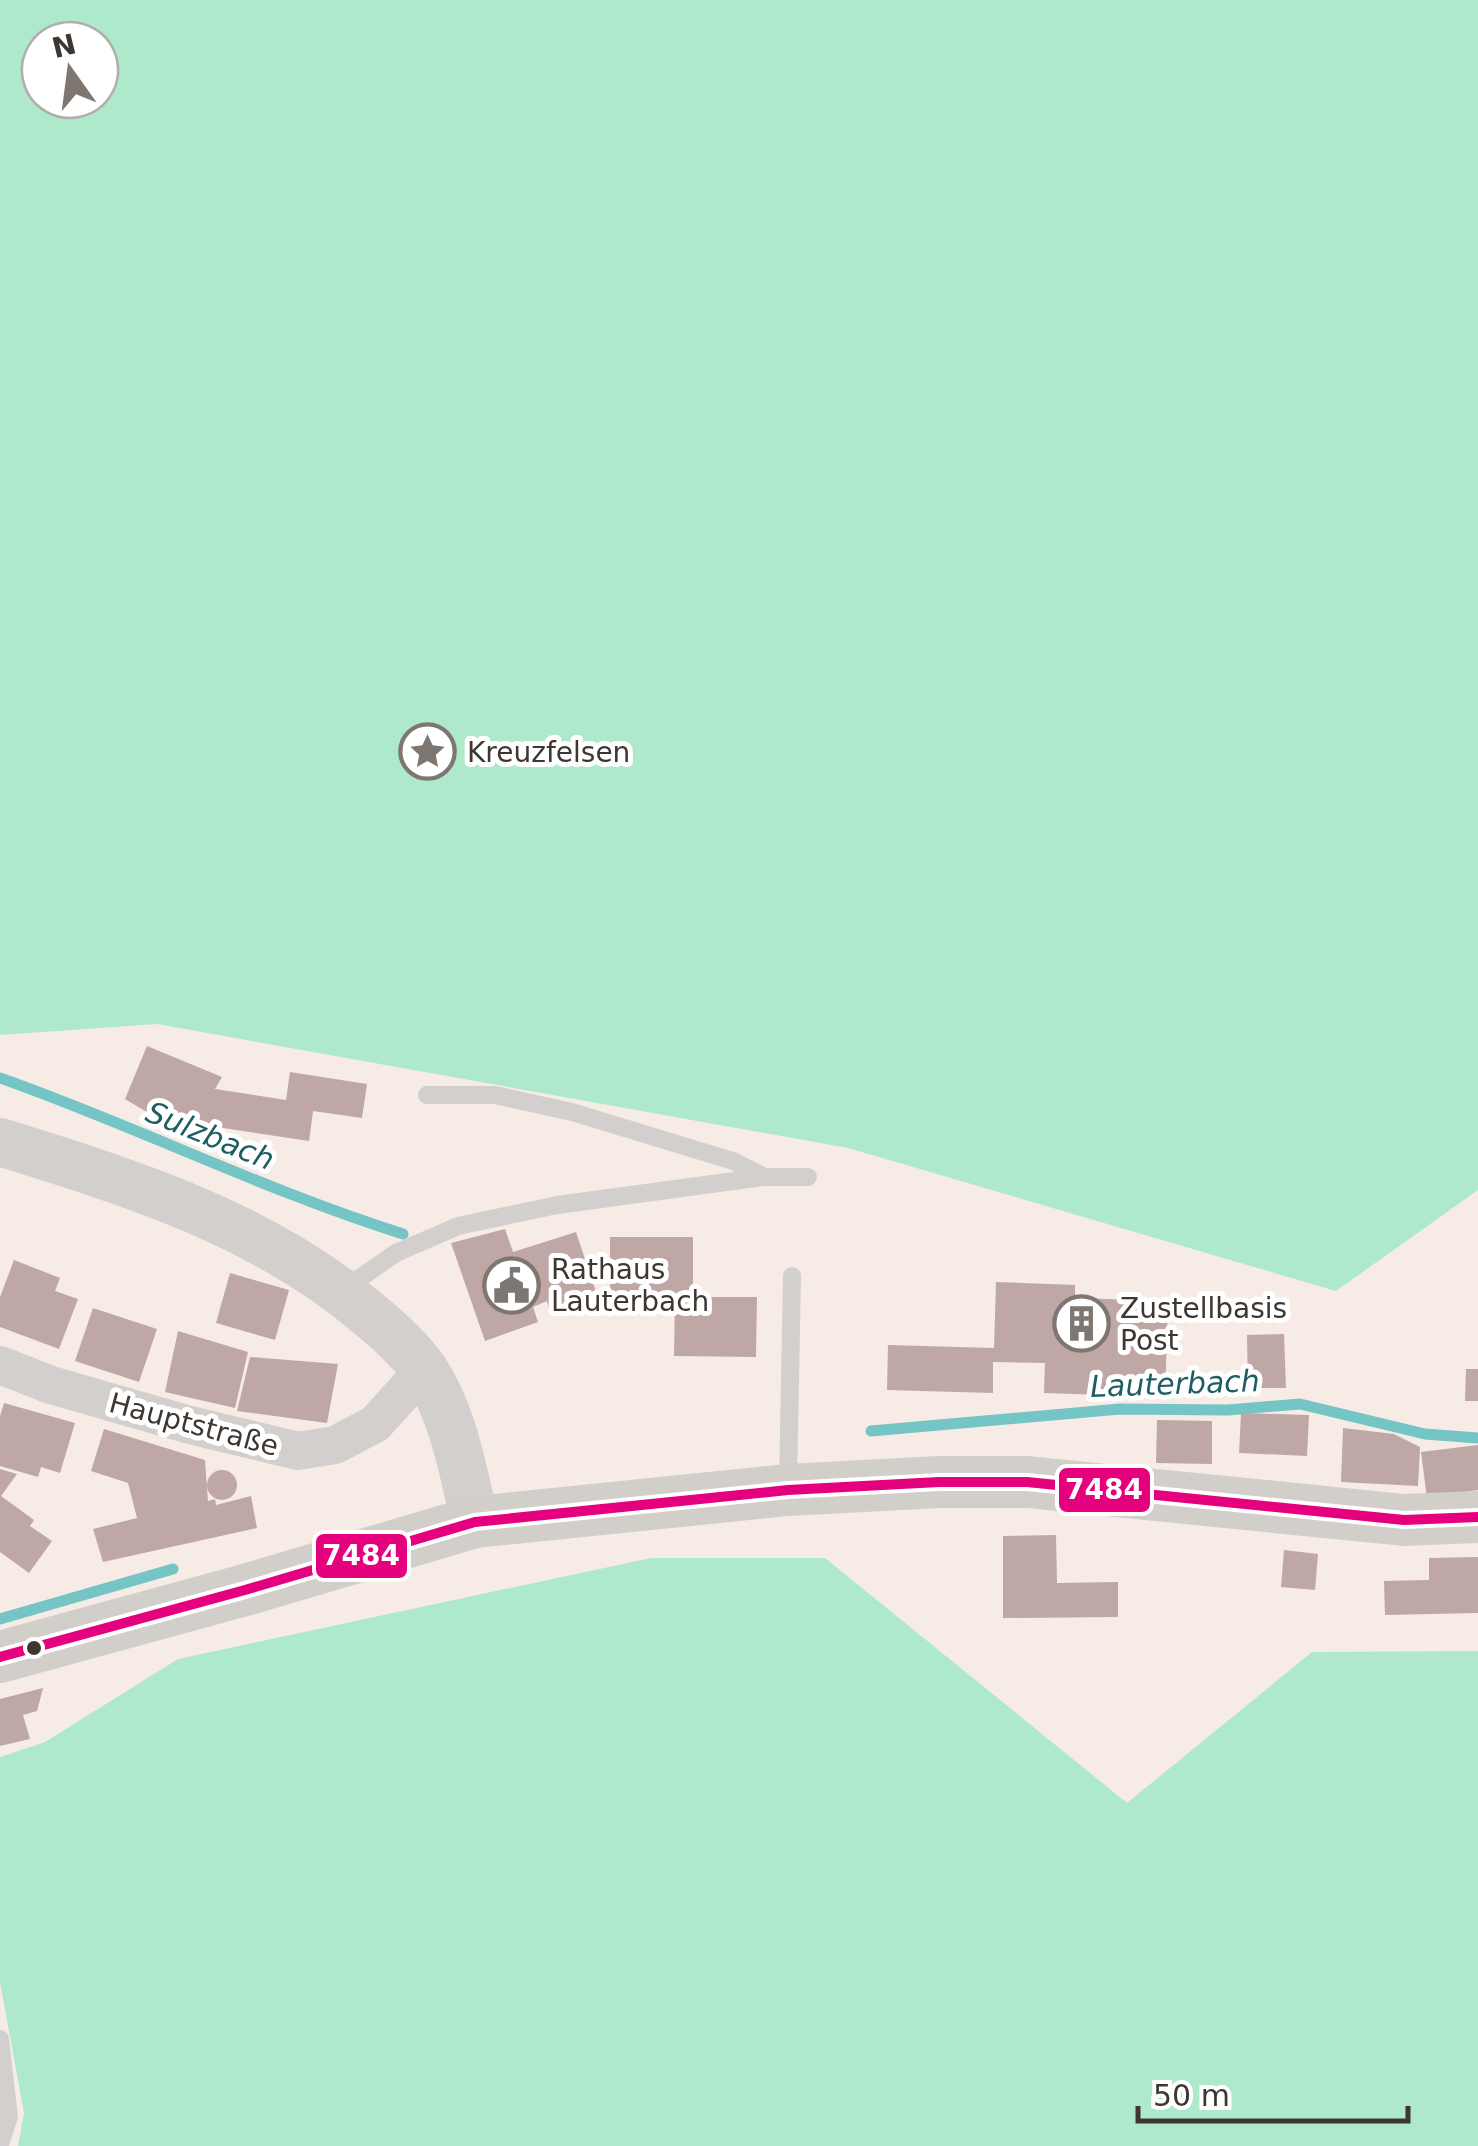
<svg xmlns="http://www.w3.org/2000/svg" width="1478" height="2146" font-family="'DejaVu Sans',sans-serif">
  <rect width="100%" height="100%" fill="#f6ece5"/>
  <path fill="#afe9cc" fill-rule="evenodd" d="M 0,0 L 1478,0 L 1478,1190 L 1336,1291 L 848,1148 L 157,1024 L 0,1035 ZM 40,40 L 100,40 L 100,100 L 40,100 Z
    M 651,1558 L 825,1558 L 1127,1803 L 1312,1652 L 1478,1651 L 1478,2146 L 18,2146 L 24,2113 L 0,1982 L 0,1757 L 45,1742 L 178,1659 Z"/>
  <g fill="none" stroke-linecap="round" stroke-linejoin="round">
    <path stroke="#75c4c6" stroke-width="11" d="M 0,1078 C 136,1126 266,1191 403,1234
      M 871,1431 L 1120,1409 L 1228,1410 L 1300,1404 L 1425,1434 L 1478,1438
      M 0,1619 L 173,1569"/>
  </g>
  <path fill="#bea7a5" d="M 147,1046 L 222,1077 L 215,1089 L 286,1100 L 290,1072 L 367,1084 L 362,1118 L 313,1111 L 309,1141 L 197,1124 L 190,1138 L 125,1099 Z
    M 505,1229 L 513,1252 L 576,1232 L 596,1292 L 549,1309 L 547,1301 L 533,1307 L 538,1322 L 485,1341 L 451,1243 Z
    M 610,1237 L 693,1237 L 693,1295 L 610,1294 Z
    M 14,1260 L 60,1278 L 55,1291 L 78,1299 L 59,1349 L 0,1327 L 0,1297 Z
    M 230,1273 L 289,1290 L 275,1340 L 216,1323 Z
    M 996,1282 L 1075,1285 L 1075,1298 L 1168,1301 L 1165,1397 L 1044,1393 L 1045,1363 L 993,1362 L 993,1393 L 887,1390 L 888,1345 L 994,1348 Z
    M 675,1297 L 757,1297 L 756,1357 L 674,1356 Z
    M 93,1308 L 157,1329 L 139,1382 L 75,1361 Z
    M 178,1331 L 248,1352 L 235,1408 L 165,1392 Z
    M 1284,1334 L 1286,1388 L 1248,1388 L 1247,1335 Z
    M 250,1357 L 338,1364 L 327,1423 L 237,1411 Z
    M 1466,1369 L 1478,1369 L 1478,1401 L 1465,1401 Z
    M 4,1403 L 75,1423 L 60,1473 L 41,1467 L 38,1477 L 0,1466 L 0,1416 Z
    M 1241,1413 L 1309,1415 L 1307,1456 L 1239,1453 Z
    M 1157,1420 L 1212,1421 L 1212,1464 L 1156,1463 Z
    M 1343,1428 L 1394,1434 L 1420,1447 L 1418,1486 L 1341,1482 Z
    M 104,1429 L 205,1460 L 208,1501 L 215,1499 L 216,1505 L 251,1496 L 257,1528 L 103,1562 L 93,1529 L 137,1518 L 128,1483 L 91,1471 Z
    M 1478,1445 L 1478,1490 L 1427,1498 L 1421,1452 Z
    M 0,1469 L 17,1474 L 1,1496 L 34,1520 L 30,1526 L 52,1541 L 29,1573 L 0,1552 Z
    M207 1485a15 15 0 1 1 30 0a15 15 0 1 1-30 0Z
    M 1056,1535 L 1057,1583 L 1118,1582 L 1118,1617 L 1003,1618 L 1003,1536 Z
    M 1284,1550 L 1318,1554 L 1315,1590 L 1281,1587 Z
    M 1478,1557 L 1478,1613 L 1385,1615 L 1384,1581 L 1429,1580 L 1429,1558 Z
    M 43,1688 L 37,1711 L 23,1715 L 30,1739 L 0,1746 L 0,1699 Z"/>
  <g fill="none" stroke-linecap="round" stroke-linejoin="round">
    <path stroke="#d2cfcd" stroke-width="18" d="M 427,1095 L 495,1095 L 572,1112 L 733,1161 L 764,1177
      M 341,1291 L 396,1253 L 458,1226 L 557,1205 L 764,1177 L 808,1177
      M 788,1485 L 792,1276
      M 0,2039 L 9,2117 L 0,2144"/>
    <path stroke="#d2cfcd" stroke-width="38" d="M 0,1365 L 51,1385 L 190,1425 L 298,1451 L 335,1445 L 375,1424 L 424,1370"/>
    <path stroke="#d2cfcd" stroke-width="48" d="M 0,1142 C 129,1182 260,1223 365,1311 C 386,1328 409,1348 425,1371 C 454,1415 463,1472 475,1522"/>
    <path stroke="#d2ceca" stroke-width="52" d="M 0,1657 L 245,1590 L 475,1522 L 788,1490 L 939,1482 L 1027,1482 L 1404,1520 L 1478,1517"/>
    <defs>
      <path id="bus-1" d="M 0,1657 L 245,1590 L 475,1522 L 788,1490 L 939,1482 L 1027,1482 L 1404,1520 L 1478,1517"/>
    </defs>
    <use href="#bus-1" stroke="#fff" stroke-width="18"/>
    <use href="#bus-1" stroke="#e5007d" stroke-width="10"/>
  </g>
  <defs>
    <symbol id="sight-ring" viewBox="-11 -11 22 22"><circle r="9.5" fill="#fff" stroke="#7e7670" stroke-width="1.5"/><path d="M0-6L1.8-2.2L6-1.7L2.9 1.2L3.7 5.4L0 3.3L-3.7 5.4L-2.9 1.2L-6-1.7L-1.8-2.2Z" fill="#7e7670"/></symbol>
    <symbol id="civic-ring" viewBox="-11 -11 22 22"><circle r="9.5" fill="#fff" stroke="#7e7670" stroke-width="1.5"/><path d="M-.6-6.5H3V-4.5H.6V-3L4-1V1h2V6H-6V1h2V-1L-.6-3ZM-1.2 2.5V6h2.4V2.5Z" fill="#7e7670"/></symbol>
    <symbol id="building-ring" viewBox="-11 -11 22 22"><circle r="9.5" fill="#fff" stroke="#7e7670" stroke-width="1.5"/><path d="M-4-6H4V6H1V3H-1V6H-4ZM-2.5-4.3h1.7v1.8h-1.7ZM.8-4.3h1.7v1.8H.8ZM-2.5-1h1.7V.8h-1.7ZM.8-1h1.7V.8H.8Z" fill="#7e7670"/></symbol>
  </defs>
  <g fill-rule="evenodd">
    <use href="#sight-ring" x="396" y="720" width="63" height="63"/>
    <use href="#civic-ring" x="480" y="1254" width="63" height="63"/>
    <use href="#building-ring" x="1050" y="1292" width="63" height="63"/>
  </g>
  <circle fill="#3d3631" stroke="#fff" stroke-width="4" cx="34" cy="1648" r="9"/>
  <g text-anchor="middle" stroke-width="10" stroke-linejoin="round" paint-order="stroke">
    <g font-size="28" fill="#3d3631" stroke="#fff" text-anchor="start">
      <text x="467" y="762">Kreuzfelsen</text>
      <text x="551" y="1279">Rathaus<tspan x="551" dy="32">Lauterbach</tspan></text>
      <text x="1120" y="1318">Zustellbasis<tspan x="1120" dy="32">Post</tspan></text>
    </g>
    <g font-size="28" fill="#3d3631" stroke="#fff">
      <text transform="translate(194 1424) rotate(15)" y="10">Hauptstraße</text>
    </g>
    <g font-size="30" font-style="italic" fill="#1e5d60" stroke="#fff">
      <text transform="translate(210 1136) rotate(22)" y="10">Sulzbach</text>
      <text transform="translate(1175 1384) rotate(-2)" y="10">Lauterbach</text>
    </g>
  </g>
  <g stroke="#fff" stroke-width="4">
    <rect x="1057" y="1466" width="95" height="48" rx="10" fill="#e5007d"/>
    <rect x="314" y="1532" width="95" height="48" rx="10" fill="#e5007d"/>
  </g>
  <g font-size="28" text-anchor="middle" font-weight="bold" fill="#fff">
    <text x="1104" y="1499">7484</text>
    <text x="361" y="1565">7484</text>
  </g>
  <g transform="translate(70 70) rotate(346)"><circle r="48" fill="#ffffff" stroke="#b1afad" stroke-width="2.5"/>
  <path d="M0-8L18 38L0 25L-18 38Z" fill="#7e7670"/>
  <text y="-15" font-size="28" font-weight="bold" text-anchor="middle" fill="#3d3631">N</text>
  </g>
  <path d="M1138 2106v15h270v-15" fill="none" stroke="#3d3631" stroke-width="5"/>
  <text x="1153" y="2106" font-size="30" fill="#3d3631" stroke="#ffffff" stroke-width="8" paint-order="stroke">50 m</text>
</svg>
